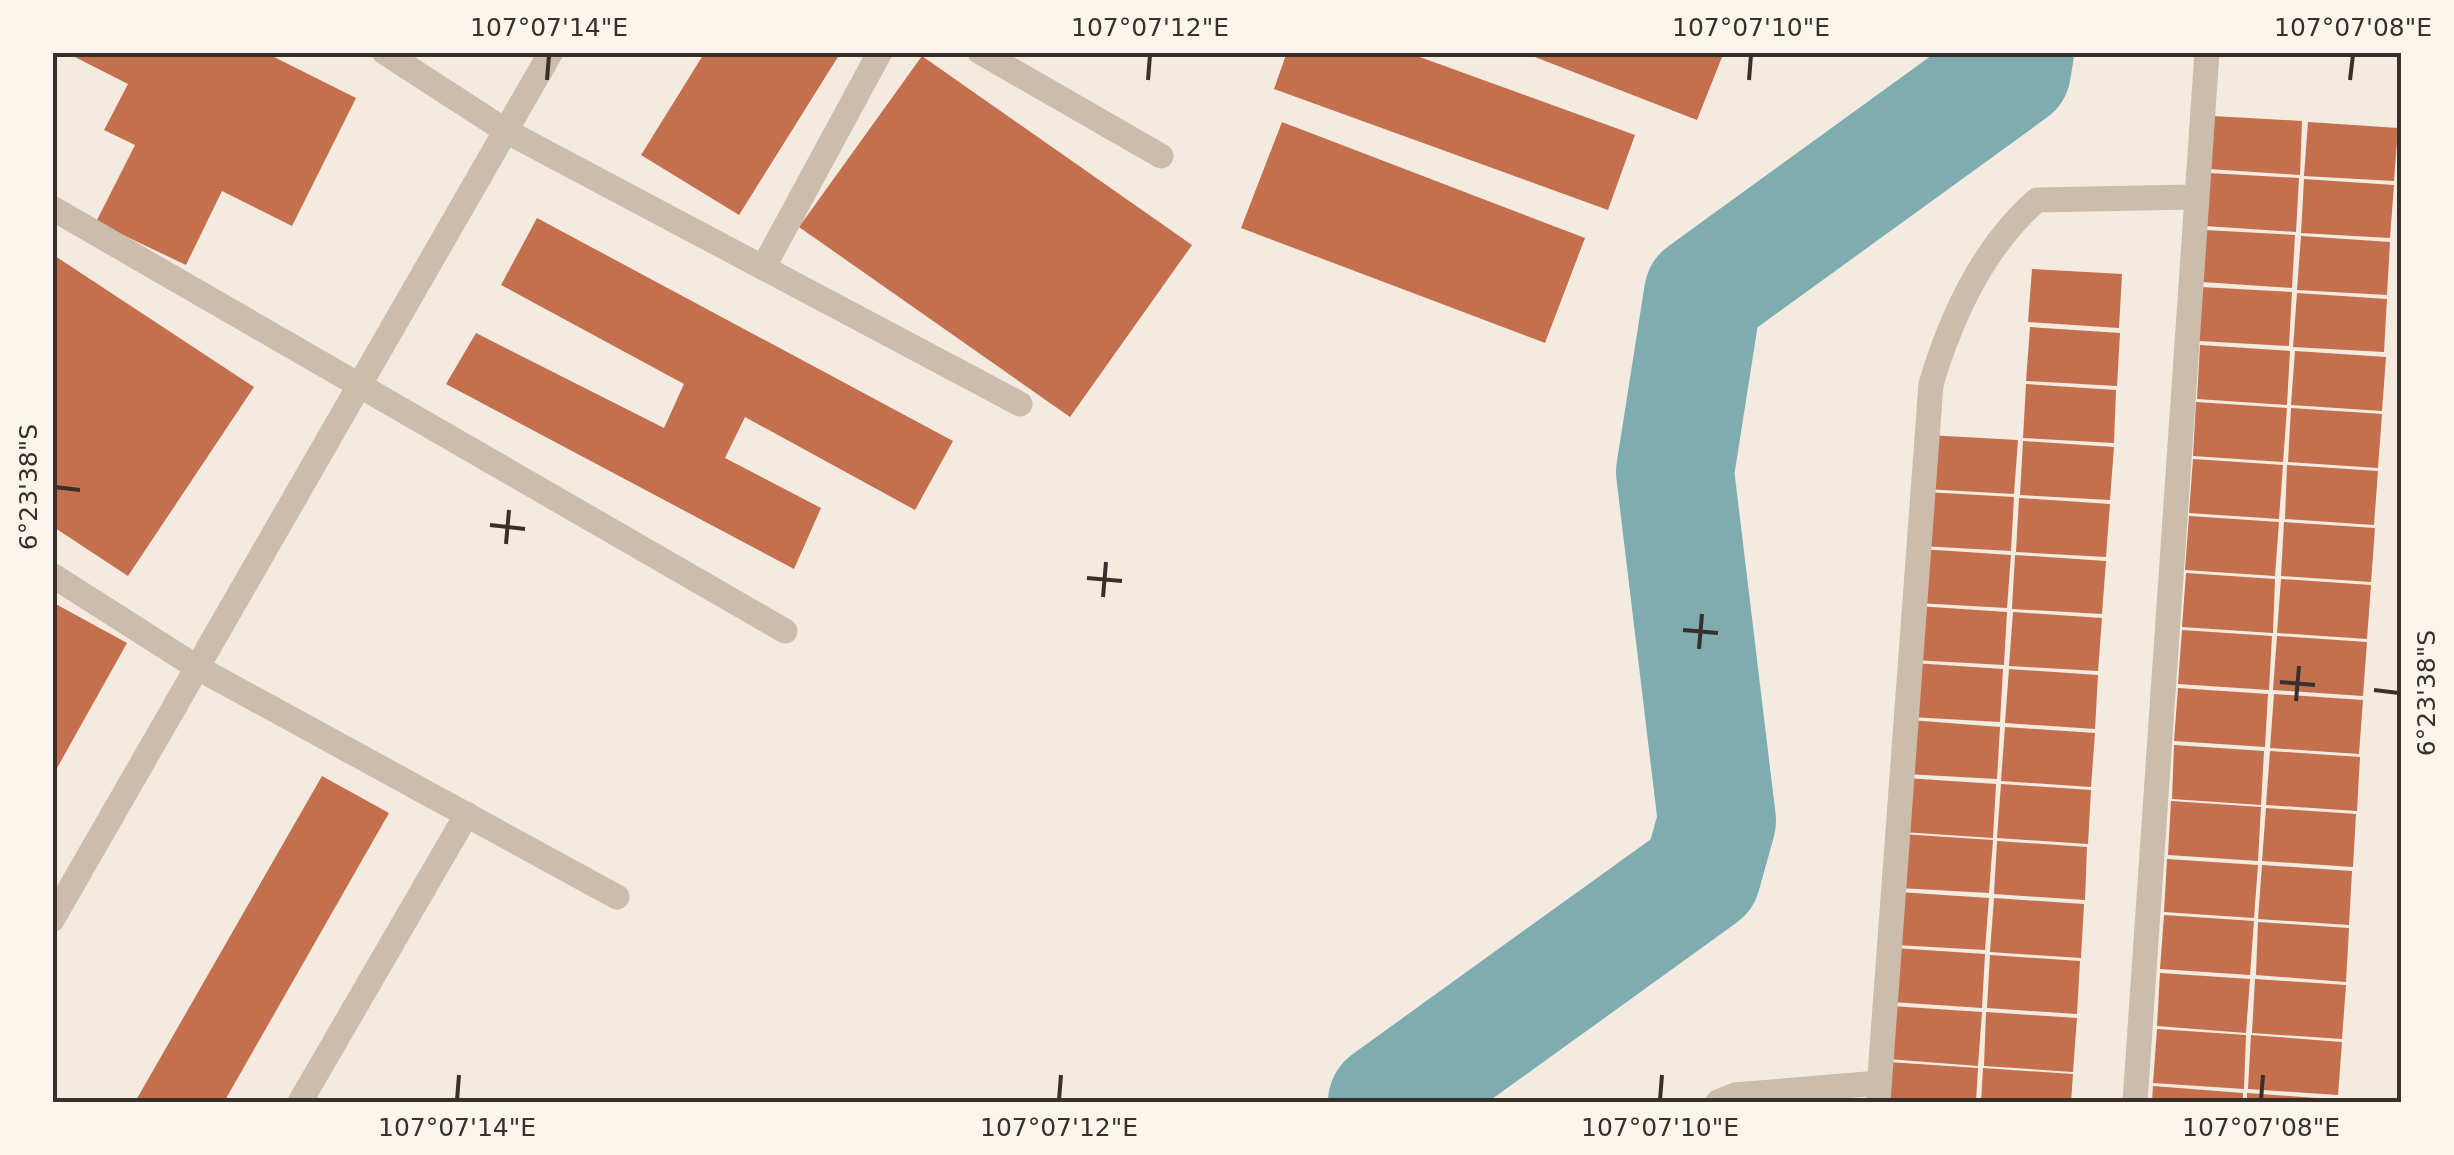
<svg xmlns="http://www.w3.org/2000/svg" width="2454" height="1155" font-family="'DejaVu Sans',sans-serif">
  <rect width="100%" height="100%" fill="#f3ebe0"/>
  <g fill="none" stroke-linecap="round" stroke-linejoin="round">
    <path stroke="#7facb0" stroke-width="118" d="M 1387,1102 L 1702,875 L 1717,821 L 1675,472 L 1703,294 L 2012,70 L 2015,52"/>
  </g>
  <path fill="#c46f4d" d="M 65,52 L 264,52 L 356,98 L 292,226 L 222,191 L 186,265 L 96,222 L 135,145 L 104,130 L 128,84 Z
    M 705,52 L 841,52 L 739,215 L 641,155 Z
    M 1287,52 L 1406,52 L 1635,135 L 1608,210 L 1274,89 Z
    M 1522,52 L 1724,52 L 1697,120 Z
    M 922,56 L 1192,245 L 1070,417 L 799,227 Z
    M 2213,116 L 2302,121 L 2300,175 L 2209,169 Z
    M 1282,122 L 1585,238 L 1545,343 L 1241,228 Z
    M 2308,122 L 2398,128 L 2394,181 L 2304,176 Z
    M 2209,173 L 2299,178 L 2296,232 L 2205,226 Z
    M 2304,179 L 2394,185 L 2390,238 L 2301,233 Z
    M 537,218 L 953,441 L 915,510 L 745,417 L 725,458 L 821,508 L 794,569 L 446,384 L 476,333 L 664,428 L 684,384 L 501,285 Z
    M 2205,230 L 2295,235 L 2292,288 L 2202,282 Z
    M 2301,236 L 2390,242 L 2387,295 L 2297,290 Z
    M 52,254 L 254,387 L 128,576 L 52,526 Z
    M 2032,269 L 2122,274 L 2119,328 L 2028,322 Z
    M 2201,287 L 2292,292 L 2289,346 L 2199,341 Z
    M 2297,293 L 2387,299 L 2384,352 L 2293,347 Z
    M 2030,327 L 2120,333 L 2117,386 L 2026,381 Z
    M 2200,345 L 2290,351 L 2287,405 L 2197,399 Z
    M 2295,351 L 2386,357 L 2382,411 L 2291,405 Z
    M 2026,384 L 2116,390 L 2114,443 L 2023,438 Z
    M 2196,402 L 2287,408 L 2283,462 L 2193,456 Z
    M 2291,408 L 2382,414 L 2378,468 L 2288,462 Z
    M 1927,435 L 2018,440 L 2014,494 L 1925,489 Z
    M 2023,441 L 2114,447 L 2110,500 L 2020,495 Z
    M 2193,459 L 2283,465 L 2279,519 L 2189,513 Z
    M 2287,465 L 2378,471 L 2374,525 L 2285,519 Z
    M 1925,492 L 2014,497 L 2011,551 L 1921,546 Z
    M 2019,498 L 2110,504 L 2106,557 L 2016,552 Z
    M 2189,516 L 2279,522 L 2275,576 L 2185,570 Z
    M 2284,522 L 2375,528 L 2371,582 L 2281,576 Z
    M 1921,549 L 2011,555 L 2007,608 L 1917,603 Z
    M 2015,555 L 2106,561 L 2102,614 L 2012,609 Z
    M 2186,573 L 2275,579 L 2273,633 L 2182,627 Z
    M 2281,579 L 2371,585 L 2367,639 L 2277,633 Z
    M 52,602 L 127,643 L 52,777 Z
    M 1917,606 L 2007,612 L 2004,665 L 1913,660 Z
    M 2013,612 L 2102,618 L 2098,671 L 2009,666 Z
    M 2182,630 L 2272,636 L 2269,690 L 2178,684 Z
    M 2277,636 L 2367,642 L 2363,696 L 2273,690 Z
    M 1913,663 L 2003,669 L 2000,722 L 1910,717 Z
    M 2009,669 L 2098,675 L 2095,729 L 2005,723 Z
    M 2178,688 L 2268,694 L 2265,747 L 2174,741 Z
    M 2274,694 L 2363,700 L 2359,754 L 2270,748 Z
    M 1910,720 L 2000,727 L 1997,779 L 1906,774 Z
    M 2005,727 L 2095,733 L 2091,787 L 2001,781 Z
    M 2174,745 L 2264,751 L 2261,805 L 2172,799 Z
    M 2270,751 L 2360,757 L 2357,811 L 2266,805 Z
    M 322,776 L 389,813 L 224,1102 L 135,1102 Z
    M 1906,778 L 1996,784 L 1993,838 L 1902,832 Z
    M 2001,784 L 2091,790 L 2088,844 L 1997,838 Z
    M 2171,801 L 2261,807 L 2258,861 L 2168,855 Z
    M 2266,808 L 2356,814 L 2353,867 L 2262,861 Z
    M 1902,834 L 1993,840 L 1989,893 L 1899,888 Z
    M 1997,841 L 2087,847 L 2085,900 L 1994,894 Z
    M 2167,859 L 2258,865 L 2254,918 L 2164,912 Z
    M 2262,865 L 2352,871 L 2349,925 L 2258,919 Z
    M 1899,892 L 1989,898 L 1985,950 L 1896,945 Z
    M 1994,898 L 2084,904 L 2081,958 L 1990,952 Z
    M 2164,915 L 2254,921 L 2250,975 L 2160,969 Z
    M 2258,922 L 2349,928 L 2346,982 L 2256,975 Z
    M 1895,948 L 1985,954 L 1982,1008 L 1892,1002 Z
    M 1990,955 L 2080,961 L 2077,1014 L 1987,1008 Z
    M 2160,973 L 2250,979 L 2246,1033 L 2157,1026 Z
    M 2255,979 L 2346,985 L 2342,1039 L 2252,1033 Z
    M 1891,1006 L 1982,1012 L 1978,1066 L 1888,1059 Z
    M 1986,1012 L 2077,1018 L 2073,1072 L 1984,1066 Z
    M 2157,1029 L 2246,1035 L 2244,1089 L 2153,1083 Z
    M 2251,1035 L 2342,1042 L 2338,1095 L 2248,1089 Z
    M 1888,1062 L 1978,1068 L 1976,1102 L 1885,1102 Z
    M 1983,1068 L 2073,1074 L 2071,1102 L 1981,1102 Z
    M 2153,1086 L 2243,1093 L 2243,1102 L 2152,1102 Z
    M 2247,1093 L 2343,1100 L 2343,1102 L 2247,1102 Z"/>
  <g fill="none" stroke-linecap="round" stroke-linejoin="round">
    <path stroke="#cbbcac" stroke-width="25" d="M 384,52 L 506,131 L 1020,404
      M 980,52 L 1161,156
      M 52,208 L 785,631
      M 763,268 L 880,52
      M 52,575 L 198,668 L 617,897
      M 52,920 L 551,52
      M 300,1102 L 467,814
      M 1718,1102 L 1735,1095 L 1879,1083
      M 1878,1102 L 1931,384 C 1951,317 1983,247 2037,200 L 2194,197
      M 2135,1102 L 2207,52"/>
  </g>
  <path fill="none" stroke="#39302b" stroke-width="4" d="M 547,80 L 549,55M 1148,80 L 1150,55M 1749,80 L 1751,55M 2350,80 L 2353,55M 55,487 L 80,490M 490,525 L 525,529M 506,544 L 509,510M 1087,578 L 1122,581M 1103,597 L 1106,562M 1683,630 L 1718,633M 1699,649 L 1702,614M 2280,682 L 2315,685M 2374,690 L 2399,693M 2296,701 L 2299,666M 457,1100 L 459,1075M 1059,1100 L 1061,1075M 1660,1100 L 1662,1075M 2261,1100 L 2263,1075"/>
  <rect width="2454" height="1155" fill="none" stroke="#faf5ed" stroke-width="110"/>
  <rect x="55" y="55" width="2344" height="1045" fill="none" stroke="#39302b" stroke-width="4"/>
  <g font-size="25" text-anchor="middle" fill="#39302b">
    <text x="549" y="36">107°07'14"E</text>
    <text x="1150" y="36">107°07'12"E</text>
    <text x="1751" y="36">107°07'10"E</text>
    <text x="2353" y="36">107°07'08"E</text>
    <text transform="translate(28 487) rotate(-90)" y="9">6°23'38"S</text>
    <text transform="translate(2426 693) rotate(-90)" y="9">6°23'38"S</text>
    <text x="457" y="1136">107°07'14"E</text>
    <text x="1059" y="1136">107°07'12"E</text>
    <text x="1660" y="1136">107°07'10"E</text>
    <text x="2261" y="1136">107°07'08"E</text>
  </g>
</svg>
